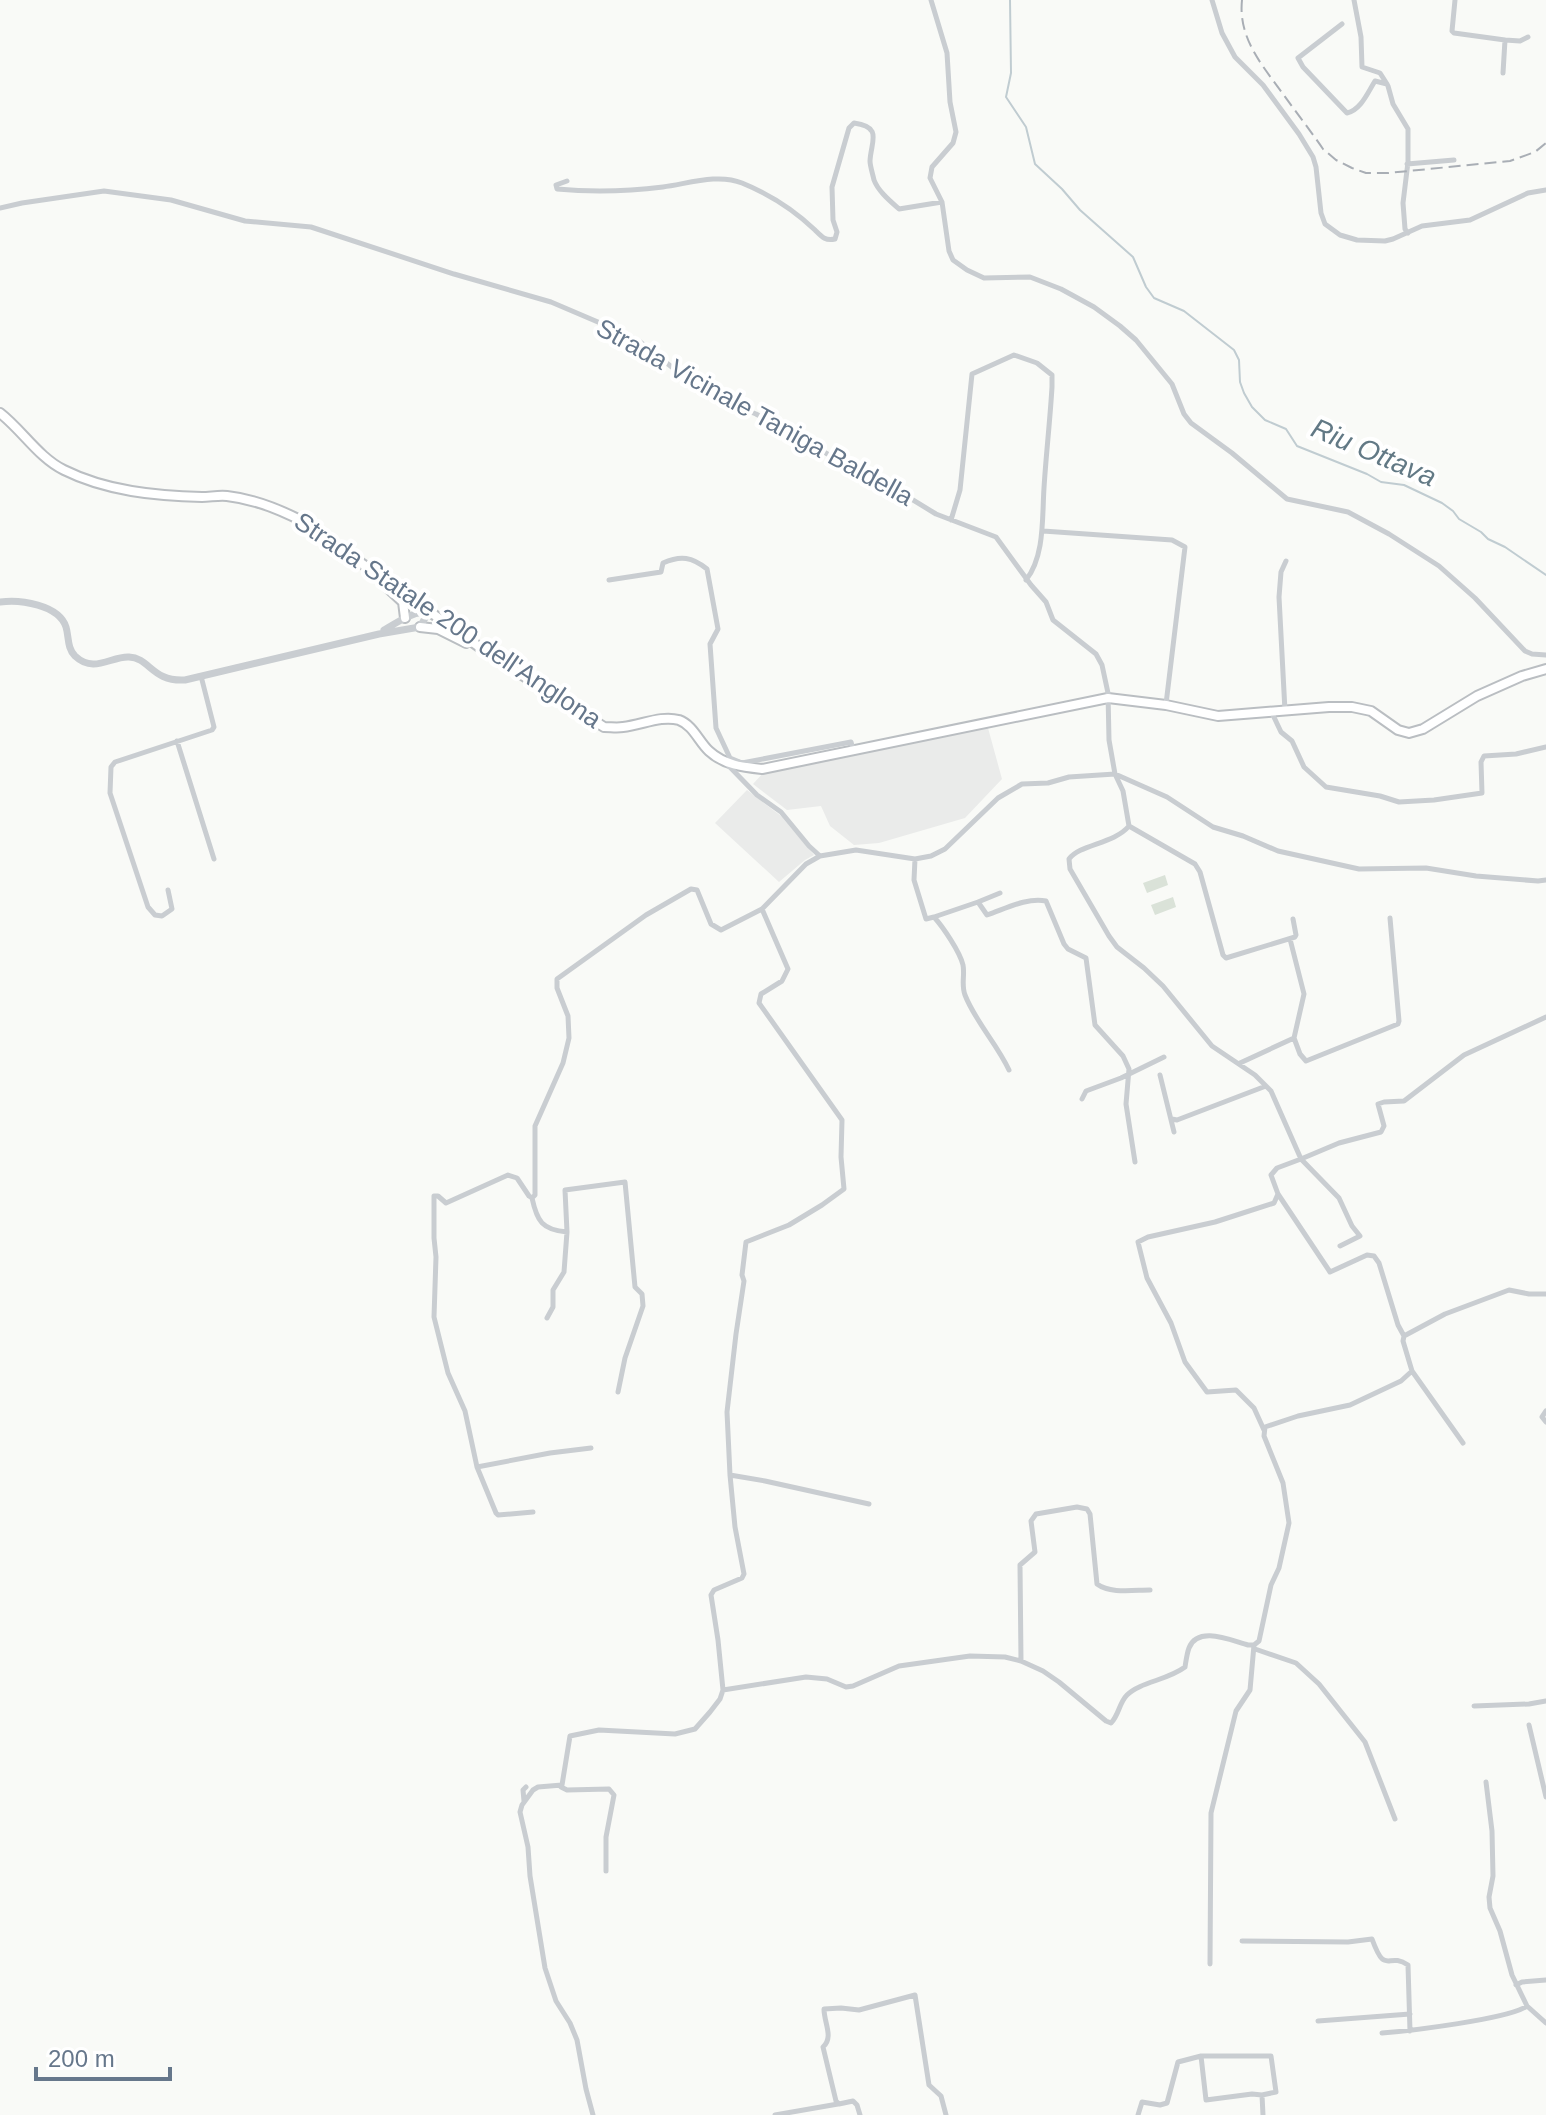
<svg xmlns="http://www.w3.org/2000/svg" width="1546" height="2115" font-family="Arial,sans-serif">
  <rect width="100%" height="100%" fill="#f9faf7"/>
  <path fill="#eaebea" d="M 988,728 L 1002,779 L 965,818 L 879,843 L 854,845 L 830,826 L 821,806 L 787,810 L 753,784 L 764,772 Z
    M 747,790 L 781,816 L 814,855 L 805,860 L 779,882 L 715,823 Z"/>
  <path fill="#dae2d8" d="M 1165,875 L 1168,885 L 1147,893 L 1143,883 Z
    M 1173,897 L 1176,907 L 1155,915 L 1151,905 Z"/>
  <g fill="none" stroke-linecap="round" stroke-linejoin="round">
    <path stroke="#c0ccd1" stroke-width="2" d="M 1010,0 L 1011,73 L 1006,97 L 1026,127 L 1035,164 L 1062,189 L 1080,210 L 1133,257 L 1146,287 L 1154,298 L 1184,311 L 1234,350 L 1239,360 L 1240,382 L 1244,393 L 1252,407 L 1265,420 L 1286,429 L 1297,446 L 1367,474 L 1381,482 L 1404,485 L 1442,503 L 1453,511 L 1459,519 L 1481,532 L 1488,539 L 1505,547 L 1546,575"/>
    <defs>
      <path id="primary" d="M 0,413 C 22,430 39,458 64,470 C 106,491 156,496 202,497 C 210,497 219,495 227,496 C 254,499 279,509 302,521 L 492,656 L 604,727 C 611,727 617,728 623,727 C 642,725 661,715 679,720 C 693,725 699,742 709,751 C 724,765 743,767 762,769 L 1108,698 L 1166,705 L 1218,716 L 1329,707 L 1352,707 L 1371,711 L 1398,730 L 1409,733 L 1423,729 L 1477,696 L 1522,676 L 1546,669
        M 388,588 L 403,602 L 405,618
        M 420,627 L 438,629 L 466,643"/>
    </defs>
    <use href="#primary" stroke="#babec2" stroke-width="12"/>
    <path stroke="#c9cdd1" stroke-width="5" d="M 931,0 L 947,53 L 950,102 L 956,132 L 953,143 L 932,167 L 930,178 L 942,202 L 949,251 L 953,260 L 967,270 L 984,278 L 1030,277 L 1061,289 L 1094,307 L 1120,326 L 1136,340 L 1172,384 L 1184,414 L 1191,423 L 1232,453 L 1287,499 L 1348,512 L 1389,534 L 1439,566 L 1475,598 L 1525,651 L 1532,654 L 1546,655
      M 1212,0 L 1222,33 L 1235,57 L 1263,85 L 1299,134 L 1313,157 L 1316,167 L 1321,213 L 1325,224 L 1340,235 L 1357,240 L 1385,241 L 1393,239 L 1422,226 L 1470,220 L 1528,193 L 1546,190
      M 1354,0 L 1361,37 L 1362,67 L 1380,73 L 1387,84
      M 1455,0 L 1452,31 L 1454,33 L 1505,40 L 1503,73
      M 1342,24 L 1298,58 L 1303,67 L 1347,113 C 1361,110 1368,92 1375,81 L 1387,84 L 1388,86 L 1393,104 L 1408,129 L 1408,162 L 1403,203 L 1405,229 L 1408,233
      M 1505,40 L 1520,41 L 1528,37
      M 1407,164 L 1454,160
      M 567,181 L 556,185 L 557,189 C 590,192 630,191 663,187 C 687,184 718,173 742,183 C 769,194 794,210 815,230 C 822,237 825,241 835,239 L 837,232 L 833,220 L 832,187 L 849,128 L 854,123 C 883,127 871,141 870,161 C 870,166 873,175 874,180 C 878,191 890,201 899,209 L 942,202
      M 0,208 L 22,203 L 104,191 L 171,200 L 245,221 L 311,227 L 454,274 L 551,302 L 619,331 L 639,341 L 673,368 L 688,373 L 703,387 L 731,404 L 756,414 L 840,461 L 877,478 L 936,514 L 996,537 L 1031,585 L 1046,602 L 1053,620 L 1096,654 L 1102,665 L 1108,693 L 1109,740 L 1115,774 L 1123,791 L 1129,826
      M 951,520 L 960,490 L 972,374 L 1014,355 L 1037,363 L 1052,375 L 1052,387 C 1050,421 1046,455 1044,488 C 1042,517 1045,556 1026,580
      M 1043,531 L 1172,540 L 1185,547 L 1166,704
      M 609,580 L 661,572 L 663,563 C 681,555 692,557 707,569 L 718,629 L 710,644 L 716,728 L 730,758 L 742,763 L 851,742 L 853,749
      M 1285,711 L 1279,597 L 1281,572 L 1286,561
      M 1272,713 L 1281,732 L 1292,741 L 1304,767 L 1326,787 L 1380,796 L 1399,802 L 1434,800 L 1482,793 L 1481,762 L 1484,756 L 1516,754 L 1546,747
      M 177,741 L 214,859
      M 725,762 L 757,795 L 781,812 L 809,846 L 820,856
      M 1129,826 C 1114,844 1080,844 1069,859 L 1070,869 L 1109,936 L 1117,947 L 1144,968 L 1163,986 L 1212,1046 L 1255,1075 L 1271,1091 L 1301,1159 L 1277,1168 L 1271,1175 L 1278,1194 L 1274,1203 L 1215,1222 L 1148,1237 L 1138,1242 L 1147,1278 L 1171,1323 L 1185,1362 L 1207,1392 L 1236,1390 L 1254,1408 L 1264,1430
      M 1129,826 L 1195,864 L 1200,872 L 1223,955 L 1226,958 L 1295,937 L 1296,935 L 1293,919
      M 915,859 L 914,880 L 926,919 L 934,917 C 943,927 960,952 963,965 C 965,975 961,985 965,995 C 975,1021 997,1044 1009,1070
      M 168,890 L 172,909 L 162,916 L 155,915 L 148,907 L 110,793 L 111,767 L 115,762 L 212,730 L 214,727 L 201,676
      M 1000,893 L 978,902 L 987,915 C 1005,909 1027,897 1046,901 L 1064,944 L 1068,949 L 1086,958 L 1095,1025 L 1123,1056 L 1129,1069 L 1126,1104 L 1135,1162
      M 934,917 L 978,902
      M 1294,1038 L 1300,1054 L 1306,1061 L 1398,1024 L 1399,1021 L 1390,918
      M 1240,1063 L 1294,1038 L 1304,994 L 1290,939
      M 1160,1075 L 1174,1132
      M 1082,1099 L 1086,1091 L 1121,1078 L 1164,1057
      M 1172,1119 L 1177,1120 L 1266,1086
      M 1278,1194 L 1330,1272 L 1367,1255 L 1374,1256 L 1379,1263 L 1398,1325 L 1404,1336
      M 532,1198 C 537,1221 542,1230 567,1232 L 565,1190 L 625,1182 L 635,1287 L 642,1294 L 643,1306 L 625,1358 L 618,1392
      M 1340,1246 L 1360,1236 L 1352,1226 L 1339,1198 L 1301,1159 L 1339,1143 L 1381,1132 L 1384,1126 L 1378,1104 L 1384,1102 L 1404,1101 L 1464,1055 L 1546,1017
      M 547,1318 L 553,1307 L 553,1290 L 564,1272 L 567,1232
      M 1412,1371 L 1463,1443
      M 1546,1411 L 1542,1417 L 1546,1422
      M 477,1467 L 550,1453 L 591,1448
      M 730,1475 L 765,1481 L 869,1504
      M 533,1512 L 498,1515 L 496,1513 L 477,1467 L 465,1411 L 448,1373 L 434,1317 L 436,1257 L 434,1238 L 434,1196 L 438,1196 L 446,1203 L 508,1175 L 517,1178 L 529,1196 L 532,1198 L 535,1195 L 535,1126 L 563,1063 L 569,1038 L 568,1016 L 557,988 L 557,979 L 646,915 L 691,889 L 697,890 L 711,924 L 721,930 L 762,909 L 806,864 L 820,856 L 856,850 L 915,859 L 931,856 L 945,849 L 998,798 L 1022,784 L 1048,783 L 1069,777 L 1115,774 L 1167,797 L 1213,827 L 1243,836 L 1278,851 L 1359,869 L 1426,868 L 1476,876 L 1538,881 L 1546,880
      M 1255,1649 L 1296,1663 L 1319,1684 L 1365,1742 L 1395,1819
      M 1021,1661 L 1020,1565 L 1035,1552 L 1031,1521 L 1036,1514 L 1077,1507 L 1087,1509 L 1090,1514 L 1097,1584 C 1110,1594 1134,1590 1150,1590
      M 723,1690 L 806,1677 L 827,1679 L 846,1687 L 853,1686 L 899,1666 L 970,1656 L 1005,1657 L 1021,1661 L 1043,1671 L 1059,1682 L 1106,1721 L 1111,1723 C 1119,1715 1119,1703 1127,1695 C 1140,1682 1168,1680 1185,1667 C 1186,1661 1187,1653 1189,1648 C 1198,1625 1232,1641 1248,1645 L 1254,1645 L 1259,1641 L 1271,1585 L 1279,1568 L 1289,1523 L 1283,1483 L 1264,1436 L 1265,1427 L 1298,1416 L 1350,1405 L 1401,1381 L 1412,1371 L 1403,1341 L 1404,1336 L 1445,1314 L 1509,1290 L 1529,1294 L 1546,1294
      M 1474,1706 L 1529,1704 L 1546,1701
      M 1529,1725 L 1546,1797
      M 1486,1782 L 1492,1831 L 1493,1876 L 1489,1897 L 1490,1908 L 1500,1931 L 1512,1975 L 1527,2006
      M 561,1787 L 567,1790 L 609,1789 L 614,1795 L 606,1837 L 606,1871
      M 524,1801 L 523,1790 L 526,1787
      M 1242,1941 L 1348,1942 L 1372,1939 C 1386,1977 1387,1951 1408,1965 L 1410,2031
      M 1210,1964 L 1211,1813 L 1236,1711 L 1250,1690 L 1254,1645
      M 1516,1985 L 1522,1982 L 1546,1980
      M 1318,2021 L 1410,2014
      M 1382,2033 C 1408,2031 1510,2019 1527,2006 L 1546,2023
      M 1201,2056 L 1206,2100 L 1252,2094 L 1262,2095
      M 593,2115 L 586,2089 L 577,2040 L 570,2023 L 556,2001 L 545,1968 L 530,1876 L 528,1847 L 520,1812 L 522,1805 L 533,1790 L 538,1787 L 562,1785 L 570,1736 L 599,1730 L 675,1734 L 695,1729 L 710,1712 L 720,1699 L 723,1690 L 718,1640 L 711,1595 L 714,1590 L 742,1578 L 744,1574 L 735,1527 L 730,1475 L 727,1412 L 736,1334 L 744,1281 L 742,1275 L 746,1242 L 789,1225 L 822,1205 L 844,1189 L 841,1157 L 842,1120 L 759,1003 L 761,994 L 782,981 L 788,969 L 762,909
      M 775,2115 L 838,2104
      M 860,2115 L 857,2105 L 853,2101 L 839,2104 L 836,2101 L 823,2047 C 834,2037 824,2023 824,2009 L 841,2008 L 859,2010 L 915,1995 L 929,2085 L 941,2096 L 946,2115
      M 1138,2115 L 1142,2102 L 1160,2105 L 1167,2103 L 1178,2062 L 1201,2056 L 1271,2056 L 1276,2092 L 1262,2095 L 1263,2115"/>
    <path stroke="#c9cdd1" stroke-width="7" d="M 0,602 C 20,599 59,605 66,627 C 69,637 67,648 75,656 C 94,674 111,656 129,657 C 150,658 152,682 185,680 L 379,634 L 420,627 L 429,611
      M 384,630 C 399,621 411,613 429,611"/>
    <use href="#primary" stroke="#fff" stroke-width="8"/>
    <path stroke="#a9aeb5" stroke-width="2" stroke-dasharray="12 6" stroke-linecap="butt" d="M 1242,0 C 1238,38 1262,65 1283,94 C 1296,112 1310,130 1323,149 L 1336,160 L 1352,168 L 1366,173 L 1388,173 L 1510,161 L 1535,152 L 1546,143"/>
  </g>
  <g text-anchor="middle" stroke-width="8" stroke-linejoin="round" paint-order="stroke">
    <g font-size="26" fill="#66778b" stroke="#fff">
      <text transform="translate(755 412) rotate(29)" y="9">Strada Vicinale Taniga Baldella</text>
      <text transform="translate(448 620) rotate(34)" y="9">Strada Statale 200 dell'Anglona</text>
    </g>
    <g font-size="28" font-style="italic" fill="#627985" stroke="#fff">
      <text transform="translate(1374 452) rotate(23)" y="10">Riu Ottava</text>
    </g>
  </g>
  <path d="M36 2067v12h134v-12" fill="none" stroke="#66778b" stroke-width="4"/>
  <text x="48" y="2067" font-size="24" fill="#66778b" stroke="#ffffff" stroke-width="6" paint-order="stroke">200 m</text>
</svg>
